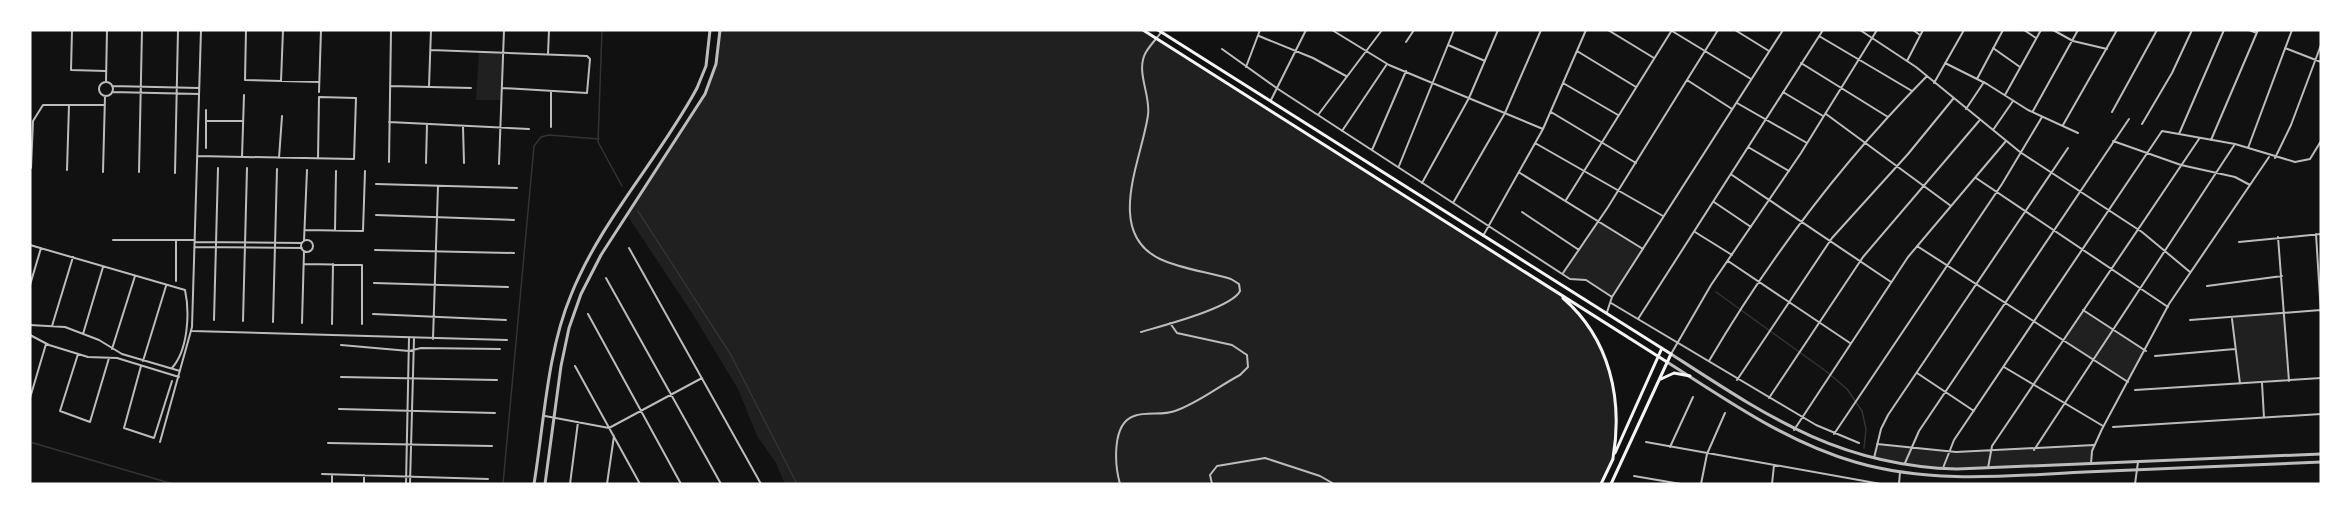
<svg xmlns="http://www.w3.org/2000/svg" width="2351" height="514" font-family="'Fira Sans',sans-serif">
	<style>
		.green { fill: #202020 }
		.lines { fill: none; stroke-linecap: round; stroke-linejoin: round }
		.stream { stroke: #333; stroke-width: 1.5 }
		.minor { stroke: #bcbcbc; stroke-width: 2 }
		.tertiary { stroke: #bcbcbc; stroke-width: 3 }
		.secondary { stroke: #f5f5f5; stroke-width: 3 }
	</style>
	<rect width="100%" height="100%" fill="#111"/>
	<path class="green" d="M720 30H1143L1555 291C1600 330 1632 398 1613 458 1610 467 1605 476 1601 484H785L776 463 757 436 738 389 692 313 627 215 705 94 716 64Z
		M479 52 503 53 502 100H476Z
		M1599 221 1643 249 1612 297 1586 280H1572L1563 273Z
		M2083 310 2146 351 2128 382 2063 340Z
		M2285 312 2289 381 2240 384 2232 317Z
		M1877 444 1956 452 2094 445 2091 464 1957 469 1931 468 1874 458Z"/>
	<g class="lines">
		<path class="stream" d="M602 30 598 142 622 186
			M638 211 731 355 797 484
			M1716 292 1827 372 1847 389 1862 411 1866 429 1864 448
			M30 442 173 484
			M503 484 534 146 541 137 549 135 599 139"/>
		<path class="minor" d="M72 30 71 70 106 71
			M246 30 245 80 319 82
			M1332 30 1389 65 1543 129
			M1608 30 1654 58
			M1735 30 1769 51
			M1860 30 1916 67 2020 152 2142 232 2190 272
			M1913 30 1920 35
			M2024 30 2036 38
			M2053 30 2073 41 2107 49
			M2249 30 2257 33
			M1672 31 1751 79
			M1259 36 1313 58 1346 76
			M1819 36 1912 91
			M1406 42 1414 30
			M1448 45 1485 61
			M1993 48 2020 67
			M2285 48 2321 62
			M1222 49 1278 89 1570 279 1586 280 1612 297
			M431 50 587 56 590 59 587 93 502 88
			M1577 51 1636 87
			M548 54 549 30
			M1907 61 1923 30
			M1801 63 1888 117
			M1945 63 1987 84 2028 110 2078 133
			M1246 67 1260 30
			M1977 79 2003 30
			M1687 80 1732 109
			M281 81 283 30
			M99 89a7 7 0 1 1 14 0a7 7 0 1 1-14 0Z
			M106 82 107 30
			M1563 83 1618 115
			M1934 83 1964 30
			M112 86 199 88
			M390 86 471 88
			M429 86 431 30
			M112 92 199 94
			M319 92 321 30
			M1783 92 1823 116
			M2005 95 2041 30
			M1271 100 1306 30
			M1737 103 1807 143
			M1966 109 1984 82
			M2033 111 2078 30
			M1551 112 1636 163
			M2112 112 2157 30
			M1826 114 1951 206
			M1318 115 1382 30
			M207 121H243
			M389 122 529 129
			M2142 124 2172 73 2192 30
			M2063 125 2117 30
			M463 127 464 163
			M551 127V91
			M1993 130 2013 101
			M1342 131 1387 64
			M2179 134 2224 30
			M2211 140 2258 30
			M2113 141 2181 165 2235 177 2250 185
			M1535 143 1663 216
			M1748 147 1789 171
			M206 148V110
			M2248 148 2292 30
			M1372 150 1406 71
			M197 156 354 159 356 98 319 97 318 159
			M242 157 244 95
			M279 158 282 116
			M2275 158 2291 125 2321 45
			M389 162 391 30
			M426 163 427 124
			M499 164 504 30
			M1399 166 1454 30
			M31 168 33 121 43 105H105
			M67 170 69 105
			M103 172 105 96
			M139 172 142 30
			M175 173 178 30
			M1520 173 1643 249
			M1732 175 1891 282
			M1976 178 2168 307
			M1422 183 1469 98 1498 30
			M376 184 517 188
			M1566 200 1672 30
			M1714 202 1751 227
			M1453 203 1505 113 1541 30
			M1522 212 1579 250
			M376 215 514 220
			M305 230 363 231 365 171
			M335 230 336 171
			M1695 232 1732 255
			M2316 234 2321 314
			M1483 236 1543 129 1586 30
			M2278 237 2289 381
			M113 240H195
			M301 246a6 6 0 1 1 12 0a6 6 0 1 1-12 0Z
			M304 241 307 170
			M195 242 302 243
			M2239 242 2321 234
			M30 245 185 290C190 313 188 350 172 368
			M1917 246 2128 382
			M195 247 302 248
			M629 248 761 484
			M375 250 514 253
			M1728 261 1850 343
			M304 264 362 265V324
			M1563 273 1608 207 1718 30
			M606 278 721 484
			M176 281V240
			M374 283 508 287
			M30 285 41 248
			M2207 286 2282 276
			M1611 303 1816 425 1859 443
			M2083 310 2146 351
			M1607 312 1612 297 1783 30
			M373 314 506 320
			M588 314 681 484
			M1638 319 1823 30
			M2232 319 2240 384
			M214 320 218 168
			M2190 320 2321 310
			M243 321 247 168
			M273 322 277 169
			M302 323 304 251
			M332 324 333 264
			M30 325 65 327 99 340 122 354 180 371
			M52 326 73 257
			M192 331 507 340
			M1141 332C1161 326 1232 308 1240 291L1239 284 1231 279C1208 272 1181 269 1160 259 1104 232 1142 159 1148 115 1151 95 1135 71 1146 52 1151 44 1158 37 1163 30
			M83 334 103 267
			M30 335 49 345 88 357 117 358 179 377
			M433 339 438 186
			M341 345 409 351 421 348 500 349
			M112 349 135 276
			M78 354 60 411 90 422 109 358
			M1671 354 1711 285 1801 153 1877 30
			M2155 356 2235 349
			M143 361 166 286
			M1709 361C1770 257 1842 162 1927 76
			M141 366 124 428 154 438 172 381
			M575 366 640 484
			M2004 367 2103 426
			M1917 373 1974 411
			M341 377 497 380
			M1737 380 1832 238 1908 154 1953 99
			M2262 383 2264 418
			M2135 390 2321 378
			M30 398 46 344
			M1769 398 1863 257 1979 121
			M339 409 495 413
			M545 416 609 428 702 378
			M2113 427 2321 414
			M1794 430 1908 257 2006 141
			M1834 434 2002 184 2042 117
			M160 442 192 327 201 30
			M1646 442 1881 484
			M328 443 492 446
			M1877 444 1956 452 2094 445
			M1670 447 1693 397
			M2034 450 2235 144
			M1874 458 1881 429 1888 415 2068 148
			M1905 463 1919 431 2129 119
			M2091 464 2092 451 2102 429 2169 304 2269 157
			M1943 468 1954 440 2162 131 2235 144 2295 162 2310 159 2321 141
			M1988 468 1992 446 2199 139
			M322 474 488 479
			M364 475V484
			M1634 476 1681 484
			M332 484V475
			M406 484 409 338
			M410 484 414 338
			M570 484 578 422
			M607 484 614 436
			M1120 484C1115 466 1111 424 1134 416 1147 411 1162 416 1175 411 1198 403 1219 386 1240 375L1248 367 1247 355 1232 345 1177 333 1170 323
			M1212 484 1210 475 1217 466 1265 458 1320 476 1334 484
			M1701 484 1707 454 1725 413
			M1772 484 1774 465
			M1899 484 1900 472
			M2135 484 2138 462"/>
		<path class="tertiary" d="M1671 354C1767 416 1839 466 1957 469L2321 454
			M1667 362C1727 400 1786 442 1855 462 1930 484 2008 476 2085 472 2164 469 2242 465 2321 462
			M534 484C544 424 547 352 571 295 601 220 659 159 697 88L706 66 710 30
			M545 484 561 366 569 328 581 294 601 255 705 94 716 64 720 30"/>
		<path class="secondary" d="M1143 30 1667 362
			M1158 30 1671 354 1611 484
			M1563 298C1610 339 1623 399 1613 458
			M1661 379 1674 373 1690 376
			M1615 453 1662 348
			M1601 484 1613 459"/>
	</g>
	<rect width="2351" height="514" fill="none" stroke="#ffffff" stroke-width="63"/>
</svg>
